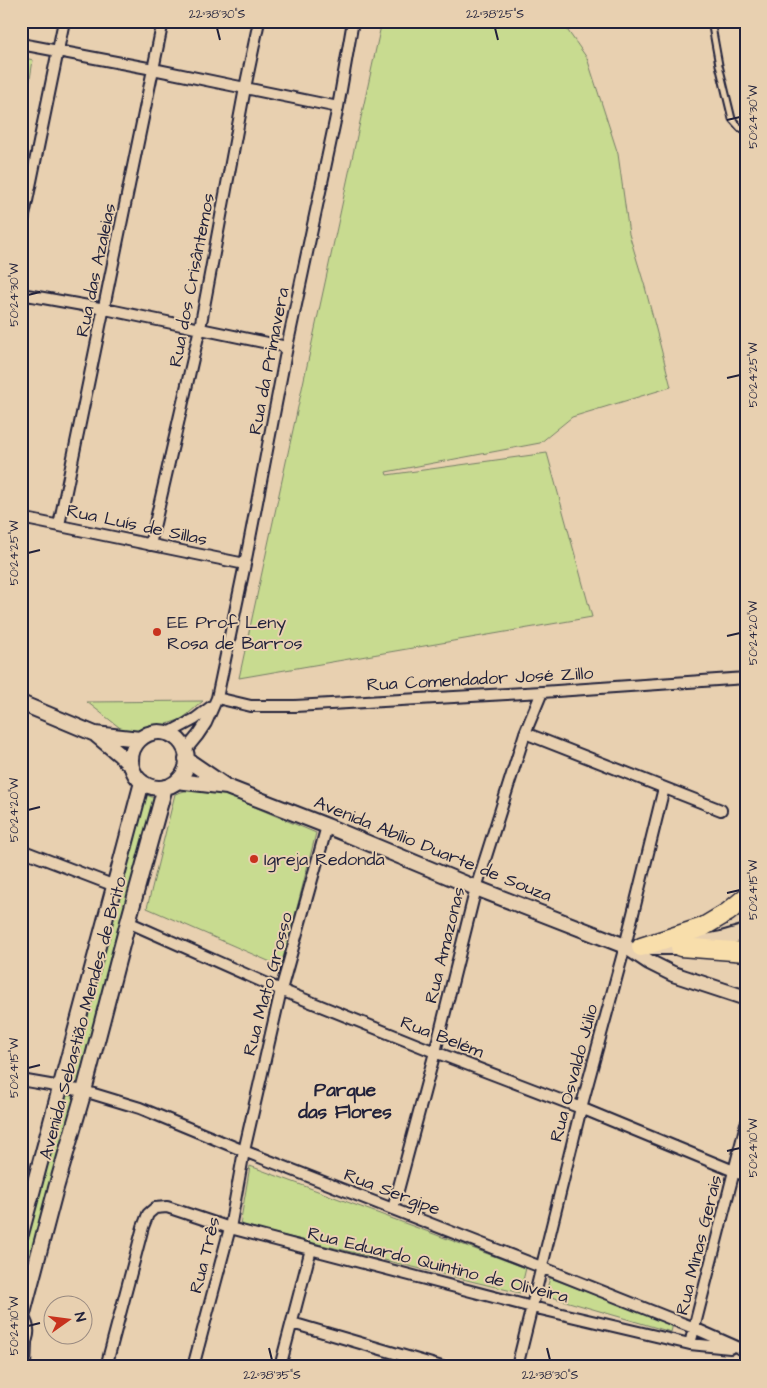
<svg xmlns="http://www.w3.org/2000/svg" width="767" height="1388" font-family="'Architects Daughter',sans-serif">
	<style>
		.green { fill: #c8db90; stroke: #757e66 }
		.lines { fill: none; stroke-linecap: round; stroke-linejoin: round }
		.service-casing { stroke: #22223b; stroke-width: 9 }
		.minor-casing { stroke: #22223b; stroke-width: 14 }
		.secondary-casing { stroke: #22223b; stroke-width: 18 }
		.motorway-casing { stroke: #22223b; stroke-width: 21 }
		.service { stroke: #e8d0b0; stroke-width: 5 }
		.minor { stroke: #e8d0b0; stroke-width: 10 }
		.secondary { stroke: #e8d0b0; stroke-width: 14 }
		.motorway { stroke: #f8deab; stroke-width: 18 }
		.ticks { fill: none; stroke: #22223b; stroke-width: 2 }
		.poi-dot { fill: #c8321e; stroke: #e8d0b0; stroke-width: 2 }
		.labels { text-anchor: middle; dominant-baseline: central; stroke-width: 4; stroke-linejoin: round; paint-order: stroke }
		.street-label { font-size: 18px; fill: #22223b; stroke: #e8d0b0 }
		.poi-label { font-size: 18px; fill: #22223b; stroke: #e8d0b0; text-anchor: start }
		.neighbourhood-label { font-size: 19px; font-weight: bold; fill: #22223b; stroke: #e8d0b0 }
		.neatline { fill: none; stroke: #22223b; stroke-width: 2 }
		.ticks-label { font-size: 12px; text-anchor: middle; fill: #22223b }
	</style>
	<rect width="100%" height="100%" fill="#e8d0b0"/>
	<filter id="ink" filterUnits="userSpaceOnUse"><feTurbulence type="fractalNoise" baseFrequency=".02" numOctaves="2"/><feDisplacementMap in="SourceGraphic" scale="10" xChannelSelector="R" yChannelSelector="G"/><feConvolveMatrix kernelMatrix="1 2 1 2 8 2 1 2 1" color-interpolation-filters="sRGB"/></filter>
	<g filter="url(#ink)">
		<path class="green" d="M382 21H561L587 58 618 154 629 234 645 287 671 387 572 417 540 443 386 472 387 475 547 453 592 617 239 678Z
			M21 57 33 60 21 136Z
			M203 701 182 719 161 726 137 731H124L87 702Z
			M194 788H205L224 794 316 833 282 967 147 908 175 794Z
			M142 791 149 796 157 799 21 1305V1251Z
			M250 1166 526 1268 520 1293 240 1225Z
			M550 1278 673 1324 671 1332 545 1295Z"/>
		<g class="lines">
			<defs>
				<path id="service" d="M711 21 719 65 732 119 740 128 746 130"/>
				<path id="minor" d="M21 44 153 69 245 88 338 107
					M21 230 64 21
					M21 294 105 309 287 347
					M21 518 245 564
					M59 525 163 21
					M150 545 200 328 245 88 259 21
					M217 698 251 706H295L542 692 746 678
					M525 733 721 810
					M167 734 195 719 212 706
					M185 751 198 735 206 723 217 698 245 564 287 347 338 107 353 21
					M21 850 115 886
					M128 922 281 990 435 1052 581 1108 746 1176
					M21 1080 84 1091 140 1108 244 1151 541 1267 694 1328 746 1351
					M393 1209 435 1052 476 888 525 733 542 692
					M292 1323 442 1367
					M690 1344 746 1124
					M106 1367 143 1227 148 1214 155 1208 167 1207 230 1228 532 1307 690 1344 730 1348
					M193 1367 230 1228 244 1151 281 990 327 826
					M280 1367 311 1249
					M517 1367 581 1108 625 946 664 788"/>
				<path id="secondary" d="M21 703 95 734 119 754 132 767
					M131 760a28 28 0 1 1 56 0a28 28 0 1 1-56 0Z
					M95 734 140 739
					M186 759 224 785
					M177 781 227 787 327 826 476 888 625 946 649 962 673 974 746 998
					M651 947H680L722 939 746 932
					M21 1234 142 782
					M21 1317C28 1327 28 1336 21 1346
					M22 1317 56 1188 84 1091 128 922 165 787
					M23 1367 24 1343"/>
				<path id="motorway" d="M641 947 703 927 728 912 746 897
					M680 947 746 952"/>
			</defs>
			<use href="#service" class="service-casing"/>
			<use href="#minor" class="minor-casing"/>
			<use href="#secondary" class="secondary-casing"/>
			<use href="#motorway" class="motorway-casing"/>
			<use href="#service" class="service"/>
			<use href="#minor" class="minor"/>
			<use href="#secondary" class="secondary"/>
			<use href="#motorway" class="motorway"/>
		</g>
	</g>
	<path class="ticks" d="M217 28 220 40M495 28 498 40M727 120 740 117M28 295 40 292M727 378 740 375M28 553 40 550M727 636 740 633M28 810 40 807M727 893 740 890M28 1068 40 1065M727 1151 740 1148M28 1326 40 1323M269 1348 272 1360M547 1348 550 1360"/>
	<g class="poi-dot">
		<circle cx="157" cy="632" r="5"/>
		<circle cx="254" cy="859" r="5"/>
	</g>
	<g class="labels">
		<g class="street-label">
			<text transform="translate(96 270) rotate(-78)">Rua das Azaleias</text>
			<text transform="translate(192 280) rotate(-79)">Rua dos Crisântemos</text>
			<text transform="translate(269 361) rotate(-79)">Rua da Primavera</text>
			<text transform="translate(137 525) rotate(12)">Rua Luís de Sillas</text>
			<text transform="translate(480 679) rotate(-3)">Rua Comendador José Zillo</text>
			<text transform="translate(433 849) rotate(22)">Avenida Abílio Duarte de Souza</text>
			<text transform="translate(445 945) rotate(-76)">Rua Amazonas</text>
			<text transform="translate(268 984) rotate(-75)">Rua Mato Grosso</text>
			<text transform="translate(83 1018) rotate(-75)">Avenida Sebastião Mendes de Brito</text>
			<text transform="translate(442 1037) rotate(21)">Rua Belém</text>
			<text transform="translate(574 1073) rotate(-75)">Rua Osvaldo Júlio</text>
			<text transform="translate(392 1192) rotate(21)">Rua Sergipe</text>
			<text transform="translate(699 1245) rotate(-76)">Rua Minas Gerais</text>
			<text transform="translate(205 1255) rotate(-76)">Rua Três</text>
			<text transform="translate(438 1265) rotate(14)">Rua Eduardo Quintino de Oliveira</text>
		</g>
		<g class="poi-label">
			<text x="167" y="622">EE Prof Leny<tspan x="167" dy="21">Rosa de Barros</tspan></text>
			<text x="264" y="859">Igreja Redonda</text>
		</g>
		<g class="neighbourhood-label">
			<text x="345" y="1090">Parque<tspan x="345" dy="22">das Flores</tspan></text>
		</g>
	</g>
	<rect width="767" height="1388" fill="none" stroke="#e8d0b0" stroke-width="55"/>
	<g transform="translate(68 1320) rotate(76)"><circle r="24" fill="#e8d0b0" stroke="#998a81"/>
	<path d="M0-4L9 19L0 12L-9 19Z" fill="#c8321e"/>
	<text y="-8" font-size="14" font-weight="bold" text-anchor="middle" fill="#22223b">N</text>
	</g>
	<rect x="28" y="28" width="712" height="1332" class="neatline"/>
	<g class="ticks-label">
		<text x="217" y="18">22°38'30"S</text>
		<text x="495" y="18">22°38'25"S</text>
		<text transform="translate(753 117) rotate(-90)" y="4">50°24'30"W</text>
		<text transform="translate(14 295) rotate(-90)" y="4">50°24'30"W</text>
		<text transform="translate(753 375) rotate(-90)" y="4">50°24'25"W</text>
		<text transform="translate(14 553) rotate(-90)" y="4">50°24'25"W</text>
		<text transform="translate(753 633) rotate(-90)" y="4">50°24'20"W</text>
		<text transform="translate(14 810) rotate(-90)" y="4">50°24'20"W</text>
		<text transform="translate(753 890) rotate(-90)" y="4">50°24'15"W</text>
		<text transform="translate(14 1068) rotate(-90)" y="4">50°24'15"W</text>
		<text transform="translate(753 1148) rotate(-90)" y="4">50°24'10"W</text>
		<text transform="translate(14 1326) rotate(-90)" y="4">50°24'10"W</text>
		<text x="272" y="1379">22°38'35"S</text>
		<text x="550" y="1379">22°38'30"S</text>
	</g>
</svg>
